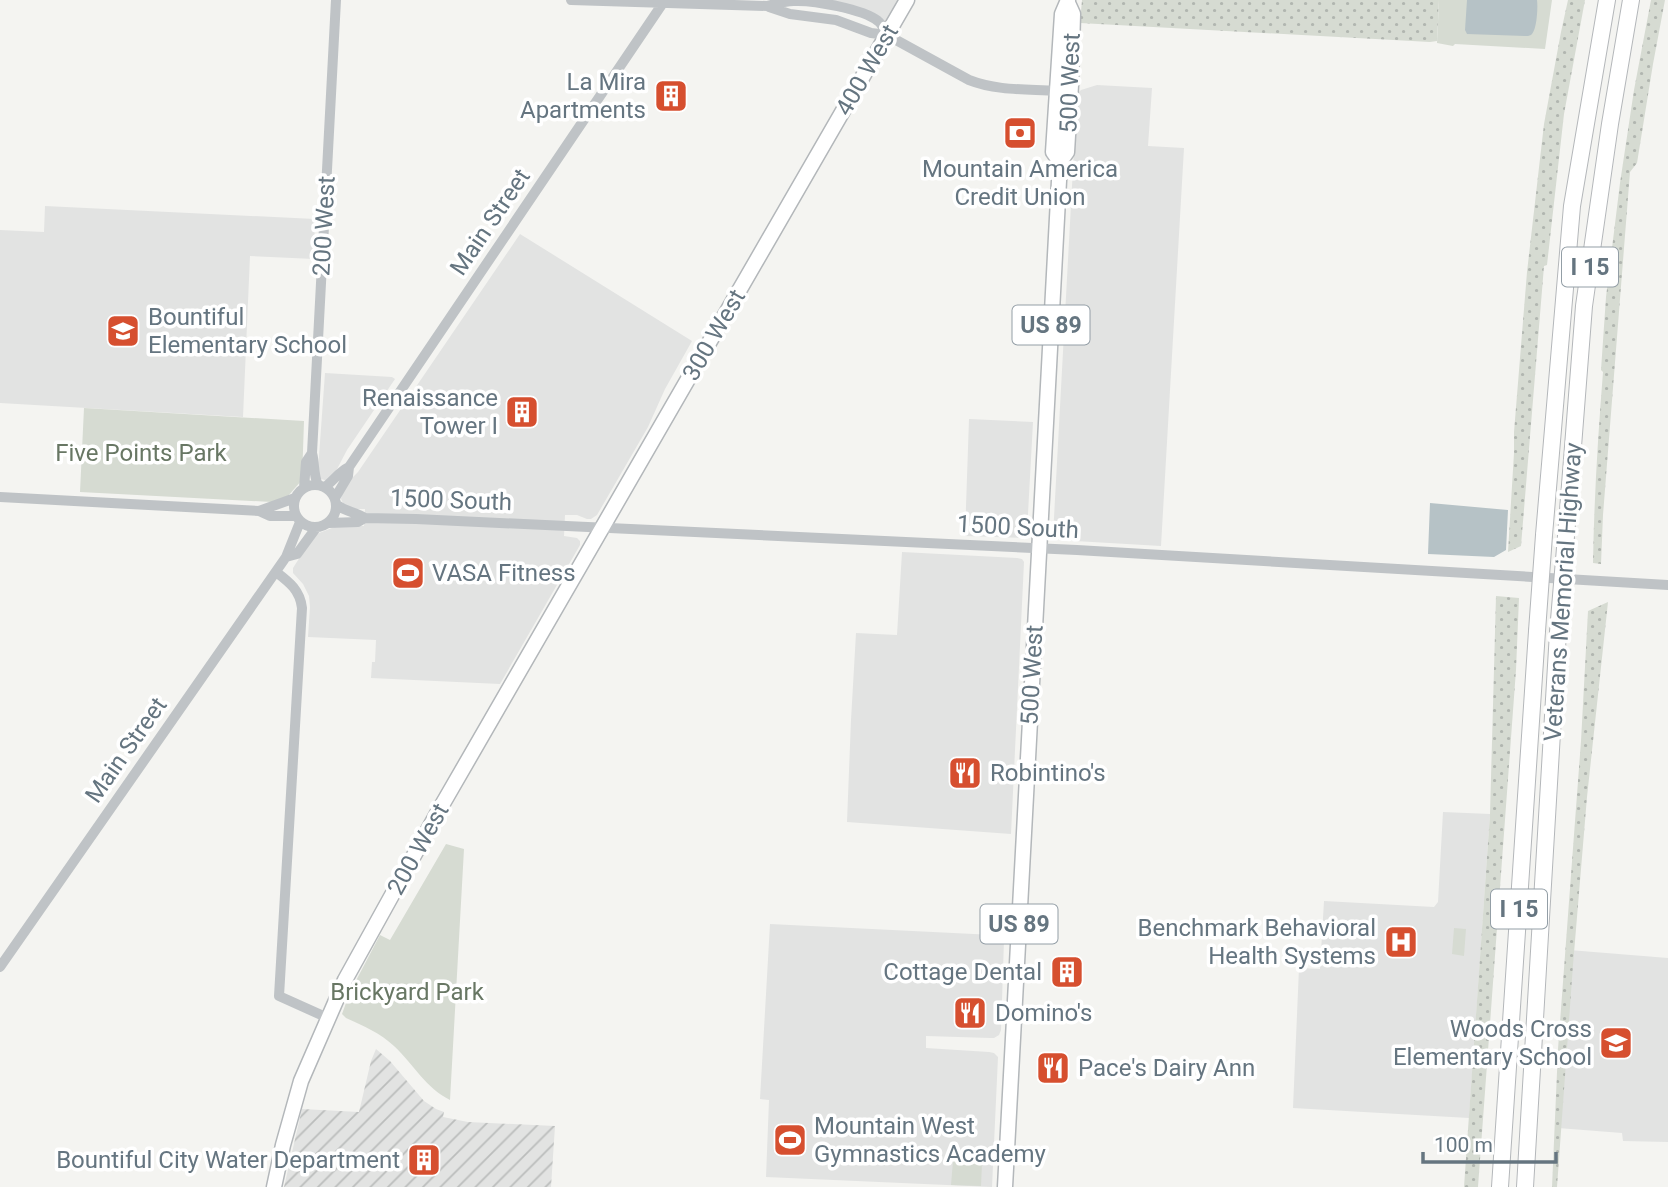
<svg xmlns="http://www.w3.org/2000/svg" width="1668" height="1187" font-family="Roboto,sans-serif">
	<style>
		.built { fill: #e2e3e2 }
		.industrial { fill: url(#industrial-furrows) }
		.grass { fill: url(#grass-dots) }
		.green { fill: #d6dbd2 }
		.water { fill: #b6c2c6 }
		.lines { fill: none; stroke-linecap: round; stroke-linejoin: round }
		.major-casing { stroke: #b3b7ba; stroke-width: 17 }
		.highway-casing { stroke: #b4b7ba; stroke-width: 18 }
		.minor { stroke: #bfc3c6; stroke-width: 10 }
		.major { stroke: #fff; stroke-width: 14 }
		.highway { stroke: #fff; stroke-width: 16 }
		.highway-bridge-casing { stroke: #b4b7ba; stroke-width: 18; stroke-linecap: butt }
		.highway-bridge { stroke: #fff; stroke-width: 16 }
		.labels { text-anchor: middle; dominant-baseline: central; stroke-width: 7; stroke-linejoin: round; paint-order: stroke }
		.shield { fill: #fff; stroke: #939ea6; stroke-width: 2 }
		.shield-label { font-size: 23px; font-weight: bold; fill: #657580 }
		.street-label { font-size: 24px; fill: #657580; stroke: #fff }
		.poi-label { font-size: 24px; fill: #657580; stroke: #fff; text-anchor: end }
		.park-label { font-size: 24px; fill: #687764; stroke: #fff }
	</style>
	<defs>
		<pattern id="industrial-furrows" width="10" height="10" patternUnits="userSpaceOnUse" patternTransform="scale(1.75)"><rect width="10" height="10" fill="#e2e3e2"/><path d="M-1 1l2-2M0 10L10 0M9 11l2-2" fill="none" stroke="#bbbdbc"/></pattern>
		<pattern id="grass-dots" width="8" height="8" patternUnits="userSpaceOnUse" patternTransform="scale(1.75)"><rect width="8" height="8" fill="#d6dbd2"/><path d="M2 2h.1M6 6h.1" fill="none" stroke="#b1b6b0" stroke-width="1.8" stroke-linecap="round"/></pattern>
	</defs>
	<rect width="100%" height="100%" fill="#f4f4f1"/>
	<path class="built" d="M795 0H899L886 23Z
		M1097 85 1152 88 1148 146 1184 148 1161 546 1058 540 1053 536 1077 94 1081 90Z
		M45 206 315 219 314 259 250 256 243 417 0 403V230L44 232Z
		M520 234 692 341 665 389 648 427 597 515 591 519H587L577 515H565L564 536 577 538 580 541V545L500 684 371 678 372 662H375L376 640 308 637 310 607 309 596 303 584 293 573V568L314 535 337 526 347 525 364 526 365 509H353L344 505 341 499 342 493 349 481 358 472Z
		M325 373 392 377 395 379 347 450 336 471 327 481 319 478 318 470Z
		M969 419 1033 422 1027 532 1026 536 1023 538 965 536Z
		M902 552 1017 558 1022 559 1024 562 1011 834 847 822 851 720 856 633 897 635Z
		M1443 812 1490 814 1469 1118 1293 1108 1299 968 1320 969 1324 901 1434 907 1438 902Z
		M770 924 994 935 1004 940 1001 1030 999 1035 994 1038H990L926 1036V1048L989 1052 994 1053 998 1057 992 1187 766 1177 769 1100 760 1099Z
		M1569 950 1668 958V1142L1623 1141 1622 1133 1558 1128Z"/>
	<path class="industrial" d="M376 1049 390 1061 424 1101 436 1109 444 1112 443 1117 468 1122 555 1126 551 1187H284L302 1109 359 1112 371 1061Z"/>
	<path class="grass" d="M1082 0H1439L1437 41 1430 42 1080 23Z
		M1568 0H1585L1564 114 1547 265 1544 266 1521 546 1508 552 1514 453V432L1527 272 1544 124 1561 32Z
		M1651 0H1665L1653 64 1637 163 1630 172 1603 515 1601 564 1593 563C1594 500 1598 435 1603 372L1601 370 1606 297 1620 183 1634 90Z
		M1496 596 1519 598 1516 670 1478 1187H1464L1490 814Z
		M1608 602 1587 797 1573 965 1557 1187H1552L1558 1049 1581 741 1588 611Z"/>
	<path class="green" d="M1439 0H1552L1545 49 1455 44 1453 46 1437 43Z
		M84 408 304 421 302 480 288 496 272 502 80 492Z
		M446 844 464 849 450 1100C426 1088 414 1065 394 1046 380 1033 364 1026 346 1018L342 1014 350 992 380 935 390 940Z
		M1454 928 1466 929 1464 956 1452 954Z
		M953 1161 982 1163 981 1186 951 1185Z"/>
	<path class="water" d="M1467 0H1537C1538 7 1537 31 1531 35 1529 36 1527 36 1525 36L1467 34 1465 30Z
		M1430 503 1508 510 1506 550 1494 557 1428 554Z"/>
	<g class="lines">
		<defs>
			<path id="major" d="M1060 162 1067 152 1071 85 1073 14 1068 3
				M274 1187 283 1145 301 1081 345 980 438 812 907 0
				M1005 1187 1060 162 1053 152 1062 14 1068 0"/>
			<path id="highway" d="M1544 535 1572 206 1607 0
				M1566 536 1584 306 1610 124 1631 0
				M1500 1187 1537 631
				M1525 1187 1558 632"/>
		</defs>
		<use href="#major" class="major-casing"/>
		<use href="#highway" class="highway-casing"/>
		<path class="minor" d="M571 0 767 6C775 4 785 1 794 1 813 0 863 9 878 21 882 24 885 31 887 35
			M769 7 790 14 836 20 871 33 887 35 969 80C997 91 1027 89 1057 91
			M294 506a21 21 0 1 1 42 0a21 21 0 1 1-42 0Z
			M318 485C313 474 315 464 312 453L336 0
			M325 487C334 480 339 472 349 467L665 0
			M304 488 306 462 312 453
			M0 497 259 511 270 516H296
			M335 498 348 476 349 467
			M337 505C346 512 356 512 365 518
			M259 511 295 498
			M329 523 358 522 365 518 416 519 1077 550 1668 585
			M286 557 297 554 316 528
			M276 572C289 582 300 590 302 608L279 996 328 1018
			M0 967 286 557 300 522"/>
		<use href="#major" class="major"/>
		<use href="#highway" class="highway"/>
		<defs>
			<path id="highway-bridge" d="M1537 631 1544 535
				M1558 632 1566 536"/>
		</defs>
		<use href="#highway-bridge" class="highway-bridge-casing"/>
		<use href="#highway-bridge" class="highway-bridge"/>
	</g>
	<defs>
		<symbol id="building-square" viewBox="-11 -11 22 22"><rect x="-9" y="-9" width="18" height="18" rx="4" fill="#d64f2f" stroke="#fff"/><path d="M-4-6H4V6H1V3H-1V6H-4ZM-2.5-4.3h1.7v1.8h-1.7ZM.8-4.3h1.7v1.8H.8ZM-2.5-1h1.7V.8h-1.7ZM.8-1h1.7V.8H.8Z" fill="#fff"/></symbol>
		<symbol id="bank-square" viewBox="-11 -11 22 22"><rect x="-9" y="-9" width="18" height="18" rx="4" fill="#d64f2f" stroke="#fff"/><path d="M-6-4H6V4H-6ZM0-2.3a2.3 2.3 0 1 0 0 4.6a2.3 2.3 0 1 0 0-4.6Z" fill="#fff"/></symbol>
		<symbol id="school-square" viewBox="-11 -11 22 22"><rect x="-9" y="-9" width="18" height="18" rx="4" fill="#d64f2f" stroke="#fff"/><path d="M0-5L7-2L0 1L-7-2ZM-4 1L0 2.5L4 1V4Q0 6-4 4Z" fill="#fff"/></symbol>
		<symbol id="stadium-square" viewBox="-11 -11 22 22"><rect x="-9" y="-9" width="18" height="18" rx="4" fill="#d64f2f" stroke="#fff"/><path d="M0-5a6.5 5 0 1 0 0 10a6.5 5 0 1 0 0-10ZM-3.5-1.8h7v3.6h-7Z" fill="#fff"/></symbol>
		<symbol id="restaurant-square" viewBox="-11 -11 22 22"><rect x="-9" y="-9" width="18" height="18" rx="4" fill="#d64f2f" stroke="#fff"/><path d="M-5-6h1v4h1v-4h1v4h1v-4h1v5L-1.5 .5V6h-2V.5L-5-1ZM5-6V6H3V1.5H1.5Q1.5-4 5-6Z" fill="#fff"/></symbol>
		<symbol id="hospital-square" viewBox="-11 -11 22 22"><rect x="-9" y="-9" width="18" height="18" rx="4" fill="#d64f2f" stroke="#fff"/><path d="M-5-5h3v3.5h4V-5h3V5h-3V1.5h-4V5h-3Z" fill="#fff"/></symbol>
	</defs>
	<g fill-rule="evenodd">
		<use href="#building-square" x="652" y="77" width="38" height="38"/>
		<use href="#bank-square" x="1001" y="114" width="38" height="38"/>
		<use href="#school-square" x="104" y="312" width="38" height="38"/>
		<use href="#building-square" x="503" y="393" width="38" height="38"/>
		<use href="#stadium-square" x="389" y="554" width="38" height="38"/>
		<use href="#restaurant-square" x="946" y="754" width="38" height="38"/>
		<use href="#hospital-square" x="1382" y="923" width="38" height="38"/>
		<use href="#building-square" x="1048" y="953" width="38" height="38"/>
		<use href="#restaurant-square" x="951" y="994" width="38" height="38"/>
		<use href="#school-square" x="1597" y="1024" width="38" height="38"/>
		<use href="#restaurant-square" x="1034" y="1049" width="38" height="38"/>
		<use href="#stadium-square" x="771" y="1121" width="38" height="38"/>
		<use href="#building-square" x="405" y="1141" width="38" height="38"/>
	</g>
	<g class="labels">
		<g class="shield">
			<rect x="1562" y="247.5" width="56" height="39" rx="5"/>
			<rect x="1012.5" y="305.5" width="77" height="39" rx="5"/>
			<rect x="1491" y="889.5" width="56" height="39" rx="5"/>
			<rect x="980.5" y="904.5" width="77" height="39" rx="5"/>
		</g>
		<g class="shield-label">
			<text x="1590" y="267">I 15</text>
			<text x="1051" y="325">US 89</text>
			<text x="1519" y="909">I 15</text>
			<text x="1019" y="924">US 89</text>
		</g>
		<g class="street-label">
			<text transform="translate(867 70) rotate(-60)">400 West</text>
			<text transform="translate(1070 83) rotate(-88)">500 West</text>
			<text transform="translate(490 222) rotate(-56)">Main Street</text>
			<text transform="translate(324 226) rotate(-87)">200 West</text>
			<text transform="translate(714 335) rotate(-60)">300 West</text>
			<text transform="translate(451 500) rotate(2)">1500 South</text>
			<text transform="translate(1018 527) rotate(3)">1500 South</text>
			<text transform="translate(1563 592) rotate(-86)">Veterans Memorial Highway</text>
			<text transform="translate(1032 675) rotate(-87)">500 West</text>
			<text transform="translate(126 750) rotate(-55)">Main Street</text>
			<text transform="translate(418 849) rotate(-61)">200 West</text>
		</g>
		<g class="poi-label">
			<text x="646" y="82">La Mira<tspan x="646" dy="28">Apartments</tspan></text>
			<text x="1020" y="169" text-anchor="middle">Mountain America<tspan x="1020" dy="28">Credit Union</tspan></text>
			<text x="148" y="317" text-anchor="start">Bountiful<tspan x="148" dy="28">Elementary School</tspan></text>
			<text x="498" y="398">Renaissance<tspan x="498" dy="28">Tower I</tspan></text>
			<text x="432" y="573" text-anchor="start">VASA Fitness</text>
			<text x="990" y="773" text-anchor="start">Robintino's</text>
			<text x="1376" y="928">Benchmark Behavioral<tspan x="1376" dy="28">Health Systems</tspan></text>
			<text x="1042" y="972">Cottage Dental</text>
			<text x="995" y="1013" text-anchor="start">Domino's</text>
			<text x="1592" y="1029">Woods Cross<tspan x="1592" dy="28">Elementary School</tspan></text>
			<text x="1078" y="1068" text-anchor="start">Pace's Dairy Ann</text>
			<text x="814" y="1126" text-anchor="start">Mountain West<tspan x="814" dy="28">Gymnastics Academy</tspan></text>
			<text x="400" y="1160">Bountiful City Water Department</text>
		</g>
		<g class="park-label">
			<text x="141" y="453">Five Points Park</text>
			<text x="407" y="992">Brickyard Park</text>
		</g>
	</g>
	<path d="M1423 1152v10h133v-10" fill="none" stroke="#657580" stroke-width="3.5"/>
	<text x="1434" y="1152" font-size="21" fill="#657580" stroke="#ffffff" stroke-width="5" paint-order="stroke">100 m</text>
</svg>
